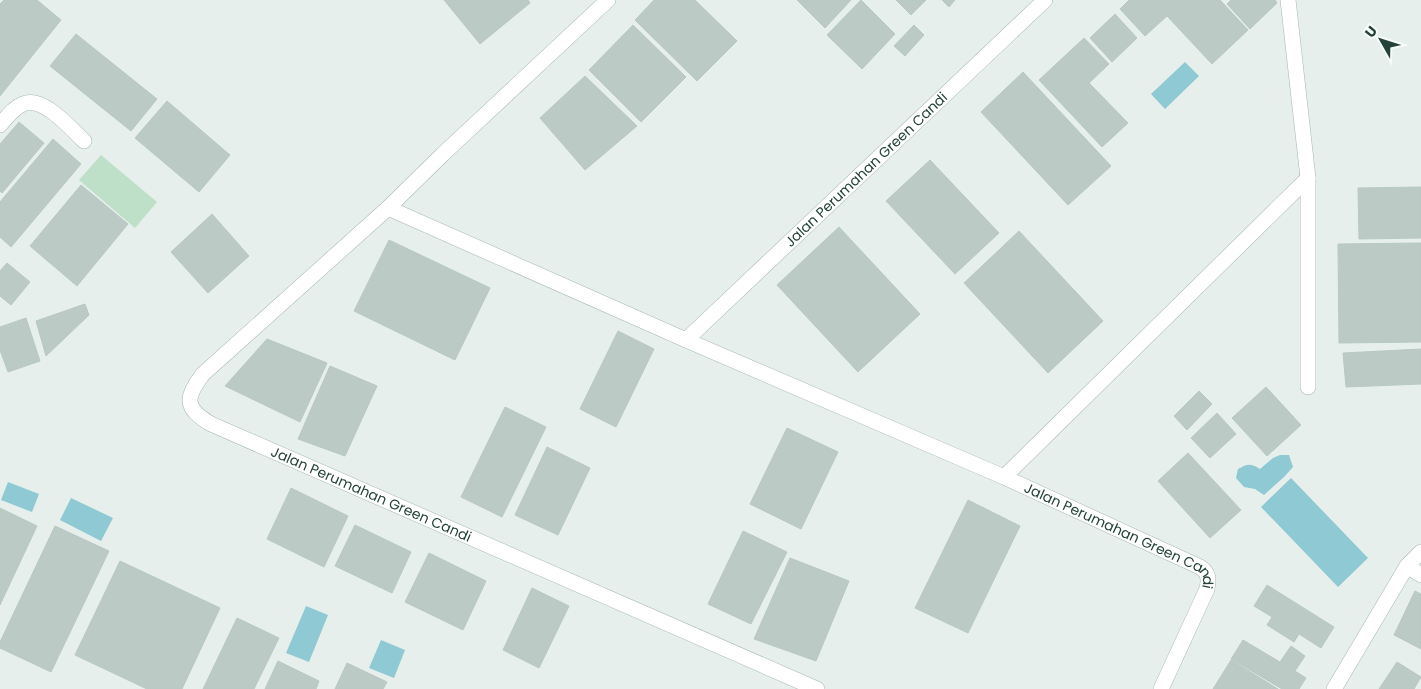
<svg xmlns="http://www.w3.org/2000/svg" width="1421" height="689" font-family="Poppins,sans-serif">
	<style>
		.green { fill: #bfe0c8 }
		.water { fill: #8ec9d4 }
		.building { fill: #bbcac4; stroke: #b8c9c2 }
		.lines { fill: none; stroke-linecap: round; stroke-linejoin: round }
		.minor-casing { stroke: #a8b8b2; stroke-width: 16 }
		.minor { stroke: #fff; stroke-width: 15 }
		.labels { text-anchor: middle; dominant-baseline: central; stroke-width: 5; stroke-linejoin: round; paint-order: stroke }
		.street-label { font-size: 14px; fill: #24423a; stroke: #f7fbf9 }
	</style>
	<rect width="100%" height="100%" fill="#e6efeb"/>
	<path class="green" d="M101 155 157 202 135 228 79 180Z"/>
	<path class="water" d="M1185 62 1199 76 1165 109 1151 94Z
		M1280 455H1289L1293 467 1284 477 1264 495 1255 489 1244 487 1236 478 1238 469C1248 464 1250 463 1260 469L1273 458Z
		M1291 478 1368 558 1338 587 1261 507Z
		M8 482 39 494 32 512 1 500Z
		M71 498 113 518 101 541 60 520Z
		M306 606 328 615 309 662 286 653Z
		M381 640 405 650 394 678 369 668Z"/>
	<path class="building" d="M4 0H37L61 20 0 96V4Z
		M444 0H528L530 3 480 44Z
		M654 0H695L737 41 697 81 635 20Z
		M797 0H851L825 28Z
		M861 0 895 34 862 69 827 35Z
		M896 0H926L911 15Z
		M942 0H955L949 7Z
		M1129 0H1220L1248 30 1212 64 1167 16 1145 36 1120 9Z
		M1231 0H1275L1277 3 1250 29 1227 4Z
		M1115 14 1137 38 1112 62 1090 38Z
		M633 25 686 77 641 122 589 70Z
		M914 25 924 35 905 56 894 46Z
		M76 34 157 99 131 131 50 66Z
		M1084 38 1109 64 1089 83 1128 123 1102 147 1039 80Z
		M1023 72 1111 166 1068 205 981 112Z
		M585 76 637 126 585 170 540 118Z
		M167 101 230 155 199 192 135 138Z
		M19 122 44 143 2 193 0 191V144Z
		M53 139 81 164 11 247 0 237V202Z
		M930 160 999 233 955 274 886 201Z
		M81 185 128 224 77 286 30 246Z
		M1421 187V238L1359 239 1358 188Z
		M212 214 249 256 208 293 171 252Z
		M839 227 920 314 858 372 777 285Z
		M1019 231 1103 321 1048 373 964 283Z
		M389 240 490 288 455 360 354 311Z
		M1421 243V342L1339 343 1338 244Z
		M7 263 30 282 11 305 0 296V271Z
		M85 304 89 315 46 356 36 321Z
		M26 318 40 361 8 372 0 350V327Z
		M618 331 654 349 616 427 580 409Z
		M267 339 327 363 300 422 225 386Z
		M1421 349V384L1346 387 1343 353Z
		M330 366 377 386 345 456 298 439Z
		M1266 387 1301 425 1267 456 1232 418Z
		M1199 391 1212 404 1187 430 1174 416Z
		M505 407 546 427 502 517 461 497Z
		M1217 413 1236 434 1210 458 1191 438Z
		M787 428 838 452 801 529 750 504Z
		M547 447 590 468 558 535 515 515Z
		M1188 453 1241 510 1210 538 1158 481Z
		M291 488 348 516 324 567 267 539Z
		M968 500 1020 526 968 633 915 608Z
		M0 508 37 526 0 605Z
		M355 525 411 552 392 593 335 566Z
		M55 526 109 551 51 672 0 648V642Z
		M743 531 787 552 751 624 708 604Z
		M429 553 486 581 463 630 405 602Z
		M790 558 849 581 816 661 754 639Z
		M120 561 220 608 182 689H147L75 655Z
		M1267 585 1334 627 1321 648 1299 634 1294 642 1267 625 1272 617 1254 606Z
		M532 588 569 606 539 668 503 650Z
		M1415 591 1421 594V649L1394 635Z
		M237 618 279 638 254 689H203Z
		M1243 640 1280 662 1291 646 1305 656 1295 671 1306 678 1299 689H1282L1231 659Z
		M1231 660 1278 689H1213Z
		M278 661 319 681 316 689H265Z
		M1397 662 1421 677 1414 689H1379Z
		M347 663 387 682 383 689H335Z"/>
	<g class="lines">
		<defs>
			<g id="minor">
				<path id="s1" d="M608 0 443 154 388 208 203 374C185 398 184 408 211 424L817 689"/>
				<path d="M1288 0 1308 178V387"/>
				<path d="M0 125C7 117 13 108 23 104 43 95 71 129 84 141"/>
				<path id="s2" d="M388 208 686 340 1004 477 1200 567C1209 573 1209 579 1207 589L1161 689"/>
				<path id="s3" d="M686 340 1045 0"/>
				<path d="M1004 477 1308 178"/>
				<path d="M1407 566 1421 575"/>
				<path d="M1334 689 1407 566 1421 552"/>
			</g>
		</defs>
		<use href="#minor" class="minor-casing"/>
		<use href="#minor" class="minor"/>
	</g>
	<g class="labels">
		<g class="street-label">
			<text stroke="none"><textPath href="#s3" startOffset="248">Jalan Perumahan Green Candi</textPath></text>
			<text stroke="none"><textPath href="#s1" startOffset="789">Jalan Perumahan Green Candi</textPath></text>
			<text stroke="none"><textPath href="#s2" startOffset="804">Jalan Perumahan Green Candi</textPath></text>
		</g>
	</g>
	<g transform="translate(1381 40) rotate(309)" stroke="#f7fbf9" stroke-width="4" paint-order="stroke">
	<path d="M0-4L9 19L0 12L-9 19Z" fill="#24423a"/>
	<text y="-8" font-size="14" font-weight="bold" text-anchor="middle" fill="#24423a">U</text>
	</g>
</svg>
